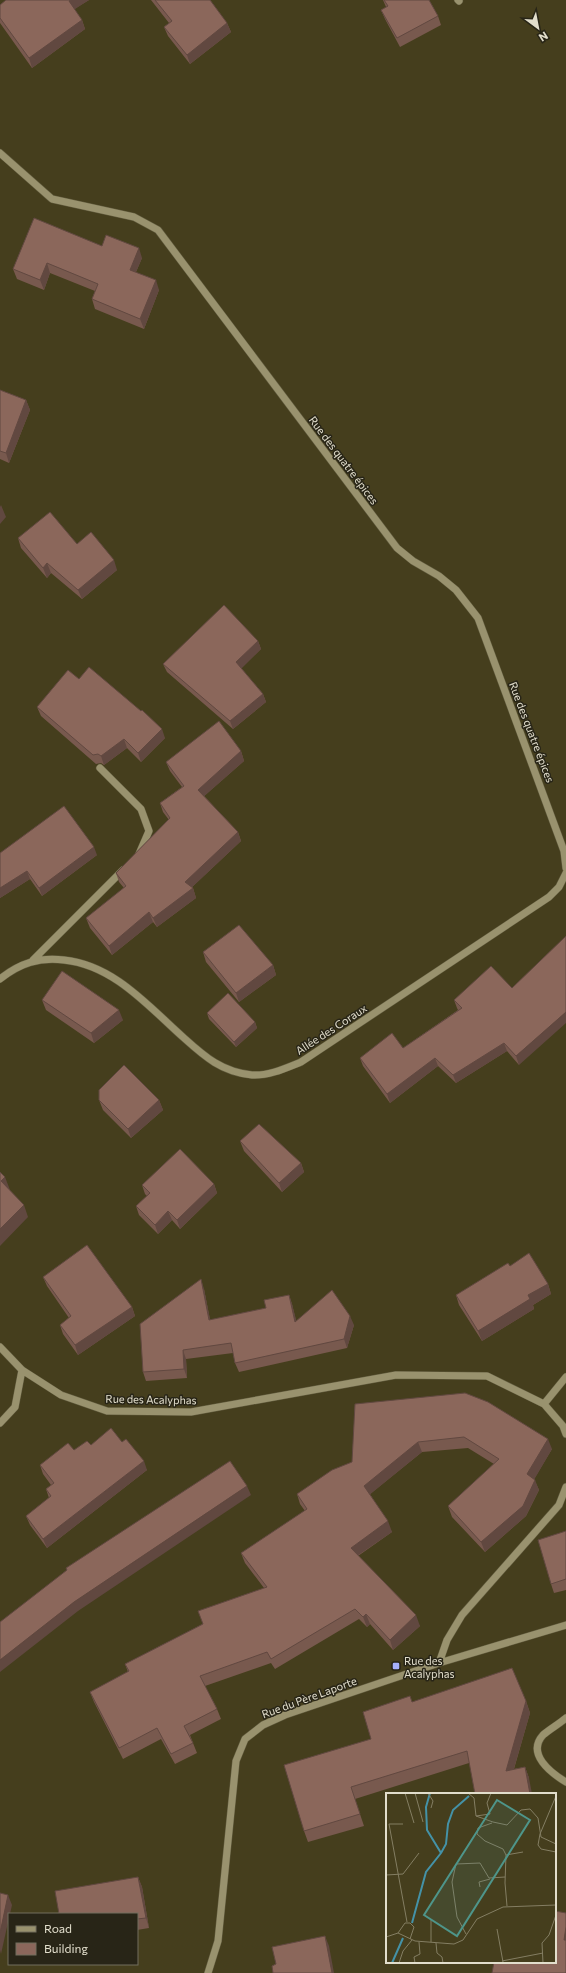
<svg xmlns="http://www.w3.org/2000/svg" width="566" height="1973" font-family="Commissioner,sans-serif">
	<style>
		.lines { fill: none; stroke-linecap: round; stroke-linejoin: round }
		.minor-casing { stroke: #625c3f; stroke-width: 8 }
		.minor { stroke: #99926e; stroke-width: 7 }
		.wall { fill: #78594e }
		.shaded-wall { fill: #614840 }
		.building { fill: #8b675b; stroke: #614840 }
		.poi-dot { fill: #a7b1fc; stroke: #282517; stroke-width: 1.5 }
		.labels { text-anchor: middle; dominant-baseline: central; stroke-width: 3; stroke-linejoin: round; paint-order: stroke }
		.street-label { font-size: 11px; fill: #e2decc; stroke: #282517 }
		.poi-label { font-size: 11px; fill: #e2decc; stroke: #282517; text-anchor: start }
		.inset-river { fill: none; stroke: #4492a7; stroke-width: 2 }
		.inset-road { fill: none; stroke: #847e63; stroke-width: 1 }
		.view { fill: #4e958a; fill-opacity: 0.15; stroke: #4e958a; stroke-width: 2 }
		.inset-edge { fill: none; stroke: #e2decc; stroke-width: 2 }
	</style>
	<rect width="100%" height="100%" fill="#453e1d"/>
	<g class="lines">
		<defs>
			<path id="minor" d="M458 0 459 1
				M0 153 52 199 134 217 158 230 397 548 413 561 439 576 456 590 478 618 564 851 566 868
				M100 768 141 809 149 831 139 854
				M33 960 123 870
				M0 979C20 963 39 957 64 960 114 965 149 1007 184 1038 205 1057 222 1072 252 1075 269 1076 286 1068 301 1062L549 897 559 887 566 873
				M0 1347 22 1370 61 1395 107 1411 191 1412 396 1375 487 1376 544 1404 563 1426 566 1434
				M544 1404 566 1377
				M0 1423 15 1407 22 1370
				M439 1663 447 1640 462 1615 559 1505 566 1487
				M566 1718C559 1724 550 1729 543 1735 526 1754 551 1773 566 1782
				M208 1973 218 1941 236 1761 245 1739 263 1725 285 1715 439 1663 566 1625"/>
		</defs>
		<use href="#minor" class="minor-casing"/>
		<use href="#minor" class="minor"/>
	</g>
	<path class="wall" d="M6 0H89L74 9 82 20 85 29 32 68 0 23V5Z
		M151 0H210L227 23 231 32 190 64 168 36 164 27 169 23Z
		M383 0H429L438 16 441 25 400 47 385 19 381 10 386 7Z
		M102 246 142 258 136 272 159 290 144 329 95 309 92 299 95 291 50 273 44 290 17 279 13 269Z
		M0 390 26 400 30 410 9 463 0 459Z
		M18 538 77 544 117 570 82 599 51 573 47 578 21 548Z
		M258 641 261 649 241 668 263 694 266 702 233 729 167 672 163 664Z
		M79 679 165 738 141 762 127 748 104 765 101 763 96 764 41 716 37 707Z
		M241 751 244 761 204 796 238 832 241 841 192 887 193 888 196 898 157 927 153 922 112 955 90 928 86 918 124 888 119 882 116 873 169 820 163 812 160 803 182 787 170 771 166 762Z
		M0 853 97 855 42 896 30 879 0 898Z
		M203 952 273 965 276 975 239 1002 206 962Z
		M512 988 519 1065 507 1051 456 1083 438 1066 390 1103 363 1066 360 1058 403 1048 458 1010 457 1008 454 1000Z
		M42 1000 123 1020 94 1043 46 1010Z
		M207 1013 255 1022 257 1028 236 1047 209 1019Z
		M99 1100H159L163 1110 131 1138 103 1110Z
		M240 1141 301 1163 304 1172 282 1192 244 1151Z
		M214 1184 217 1193 180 1229 172 1220 158 1234 139 1215 136 1206 147 1196 145 1194 142 1185Z
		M510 1266 548 1284 551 1294 533 1305 534 1309 482 1341 459 1305 456 1295Z
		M43 1277 132 1307 135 1316 78 1355 63 1334 60 1325 69 1318 47 1286Z
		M204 1289 210 1320 266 1308 289 1295 292 1304 296 1321 354 1325 347 1348 239 1372 235 1363 233 1353 186 1359 187 1378 146 1381 143 1372Z
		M355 1404 552 1449 534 1479 539 1490 526 1516 485 1552 452 1517 448 1506 494 1464 468 1448 422 1452 370 1494 392 1532 358 1556 420 1626 393 1650 370 1624 367 1627 359 1619 275 1669 271 1663 205 1686 217 1709 221 1719 190 1735 193 1743 197 1753 175 1764 161 1739 123 1759 94 1702 90 1692 128 1672 125 1664 203 1624 264 1588 245 1563 241 1553 305 1511 300 1504 297 1494 352 1462Z
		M122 1442 147 1470 47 1548 30 1525 26 1516 49 1498 46 1489 51 1485 43 1474 40 1465 74 1450 91 1445Z
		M566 1531V1590L554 1593 551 1584Z
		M526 1701 530 1713 514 1769 525 1767 529 1778 469 1763 355 1799 364 1826 308 1842 304 1831 371 1739 412 1702Z
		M138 1877 142 1887 149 1928 137 1930Z"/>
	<path class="shaded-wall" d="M71 0H89L72 11 69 1Z
		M82 20 85 29 32 68 29 58Z
		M227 23 231 32 190 64 187 55Z
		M139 248 142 258 133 279 130 270Z
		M47 263 50 273 44 290 40 280Z
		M156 280 159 290 144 329 140 319Z
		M26 400 30 410 9 463 6 453Z
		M1 505 6 517 0 524V507Z
		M114 560 117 570 82 599 78 590Z
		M47 563 51 573 47 578 43 568Z
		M258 641 261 649 239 671 236 662Z
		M263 694 266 702 233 729 230 721Z
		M162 729 165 738 141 762 138 753Z
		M124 739 127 748 104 765 101 756Z
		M241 751 244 761 201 799 198 790Z
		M238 832 241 841 188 891 185 882Z
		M94 847 97 855 42 896 39 888Z
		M27 871 30 879 0 898V888Z
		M193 888 196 898 157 927 153 918Z
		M149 912 153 922 112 955 109 946Z
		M273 965 276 975 239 1002 236 993Z
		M119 1010 123 1020 94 1043 91 1033Z
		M566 1012V1023L519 1065 516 1056Z
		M255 1022 257 1028 236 1047 234 1042Z
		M504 1043 507 1051 456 1083 453 1075Z
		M435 1058 438 1066 390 1103 387 1094Z
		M159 1100 163 1110 131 1138 128 1129Z
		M301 1163 304 1172 282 1192 279 1183Z
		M5 1177 10 1190 6 1194 1 1181Z
		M214 1184 217 1193 180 1229 177 1220Z
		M24 1205 28 1217 0 1246V1229Z
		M168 1211 172 1220 158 1234 155 1225Z
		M201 1279 204 1289 212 1329 209 1320Z
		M548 1284 551 1294 533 1305 534 1309 482 1341 478 1331 528 1295Z
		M289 1295 292 1304 299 1331 295 1322Z
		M132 1307 135 1316 78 1355 75 1345Z
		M350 1316 354 1325 347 1348 344 1339Z
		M183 1350 186 1359 187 1378 184 1369Z
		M548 1439 552 1449 531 1485 527 1474Z
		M418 1442 422 1452 368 1496 364 1486Z
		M144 1461 147 1470 47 1548 43 1539Z
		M535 1480 539 1490 526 1516 485 1552 481 1542Z
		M247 1486 251 1495 78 1611 0 1672V1660L74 1602Z
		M388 1521 392 1532 354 1558 351 1548Z
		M366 1614 370 1624 367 1627 363 1617Z
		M416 1615 420 1626 393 1650 390 1640Z
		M526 1701 530 1713 510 1782 506 1771Z
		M525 1767 529 1778 532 1794H530Z
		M138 1877 142 1887 149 1928 146 1918Z
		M8 1895 12 1905 10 1914H9V1918L1 1954 0 1950V1933Z
		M566 1927V1946L564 1940Z
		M325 1936 329 1946 334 1973H332Z"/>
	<path class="building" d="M6 0H71L69 1 82 20 29 58 0 18V5Z
		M155 0H210L227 23 187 55 164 27 172 21Z
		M384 0H429L438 16 397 38 381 10 388 6Z
		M34 218 102 246 106 235 139 248 130 270 156 280 140 319 92 299 98 284 47 263 40 280 13 269Z
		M0 390 26 400 6 453 0 451Z
		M50 512 77 544 91 532 114 560 78 590 47 563 43 568 18 538Z
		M224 605 258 641 236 662 263 694 230 721 163 664Z
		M89 667 141 711 142 710 162 729 138 753 124 739 101 756 98 754 93 755 37 707 68 670 79 679Z
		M219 721 241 751 198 790 238 832 185 882 193 888 153 918 149 912 109 946 86 918 126 886 116 873 170 818 160 803 184 786 166 762Z
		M64 806 94 847 39 888 27 871 0 888V853Z
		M239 925 273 965 236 993 203 952Z
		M566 936V1012L516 1056 504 1043 453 1075 435 1058 387 1094 360 1058 392 1033 403 1048 462 1008 454 1000 491 966 512 988Z
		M62 971 119 1010 91 1033 42 1000Z
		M228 993 255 1022 234 1042 207 1013Z
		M124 1065 159 1100 128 1129 99 1100V1090Z
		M259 1124 301 1163 279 1183 240 1141Z
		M180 1149 214 1184 177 1220 168 1211 155 1225 136 1206 150 1193 142 1185Z
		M0 1172 5 1177 1 1181 24 1205 0 1229Z
		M87 1245 132 1307 75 1345 60 1325 71 1316 43 1277Z
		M529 1253 548 1284 528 1295 530 1299 478 1331 456 1295 508 1263 510 1266Z
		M201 1279 209 1320 266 1308 264 1300 289 1295 295 1322 332 1290 350 1316 344 1339 235 1363 231 1343 183 1350 184 1369 143 1372 140 1324Z
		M465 1393 488 1402 548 1439 527 1474 535 1480 523 1506 481 1542 448 1506 499 1459 464 1437 418 1442 364 1486 388 1521 351 1548 416 1615 390 1640 366 1614 363 1617 355 1609 271 1659 267 1652 200 1676 217 1709 184 1726 193 1743 171 1754 157 1728 119 1748 90 1692 129 1671 125 1664 203 1624 198 1611 267 1587 241 1553 307 1509 297 1494 332 1470 352 1462 355 1404Z
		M111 1428 122 1442 126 1439 144 1461 43 1539 26 1516 51 1496 46 1489 54 1483 40 1465 68 1443 74 1450 87 1441 91 1445Z
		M230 1461 247 1486 74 1602 0 1660V1622L67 1570 66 1568Z
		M566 1531V1579L551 1584 538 1540Z
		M512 1668 526 1701 506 1771 525 1767 530 1794H475L467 1751 351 1787 360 1814 304 1831 284 1765 371 1739 363 1712 410 1696 412 1702Z
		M138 1877 146 1918 137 1919V1914H59L55 1891Z
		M0 1893 8 1895 0 1933Z
		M555 1911 566 1913V1927L564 1940H566V1973H492L494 1962H555Z
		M325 1936 332 1973H273L272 1966 276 1964 272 1947Z"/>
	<rect class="poi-dot" x="392" y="1662" width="8" height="8" rx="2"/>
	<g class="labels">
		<g class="street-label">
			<text transform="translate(344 460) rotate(53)">Rue des quatre épices</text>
			<text transform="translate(532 732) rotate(69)">Rue des quatre épices</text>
			<text transform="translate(331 1029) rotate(-33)">Allée des Coraux</text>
			<text transform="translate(151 1399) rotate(1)">Rue des Acalyphas</text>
			<text transform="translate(309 1697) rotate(-20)">Rue du Père Laporte</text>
		</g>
		<g class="poi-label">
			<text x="404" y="1660">Rue des<tspan x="404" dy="13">Acalyphas</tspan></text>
		</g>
	</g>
	<g transform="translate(386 1793)">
		<rect width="170" height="170" fill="#453e1d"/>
		<path class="inset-river" d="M55 60 60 51 62 31 67 17 83 3M26 130 40 79 55 60 41 37 40 14 44 0M6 170 17 145"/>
		<path class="inset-road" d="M19 0 28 30M29 0 37 29M42 0 47 8 45 15M82 0 88 5 90 23 107 29 121 32 135 17 144 16 152 25 155 44 170 51M170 3 154 41 152 52 155 56 170 59M90 23 104 21 101 10 105 0M106 30 92 35 91 41 99 48 117 56 120 62 119 90 121 113M17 31H3L21 129M120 62 137 59M0 82 17 81 33 60M94 94 93 89 104 86M45 126V149M111 136 117 169M12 140 19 130H24L28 134 24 146M80 141 71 124 66 89 70 71 94 70 103 85 119 84M0 144 12 140 29 148 68 151 77 147 91 126 117 114 170 112M50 150 51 160 56 164 57 170M116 168 157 160M13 170 17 158 26 147M29 170 28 164 34 161 33 149M157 170 156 150 163 142 170 122V84"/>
		<path class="view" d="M111 7 144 27 71 143 38 122Z"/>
		<rect width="170" height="170" class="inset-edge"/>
	</g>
	<rect x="8" y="1913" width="130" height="52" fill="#282517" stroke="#726f5f"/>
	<rect x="16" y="1926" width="20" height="6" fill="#99926e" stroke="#726f5f"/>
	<text x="44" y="1933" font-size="12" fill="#e2decc">Road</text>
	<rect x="16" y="1943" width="20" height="12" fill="#8b675b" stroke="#726f5f"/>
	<text x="44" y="1953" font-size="12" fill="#e2decc">Building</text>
	<g transform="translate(538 28) rotate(148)" stroke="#282517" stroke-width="3" paint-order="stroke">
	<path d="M0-3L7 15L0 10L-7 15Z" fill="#e2decc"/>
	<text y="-6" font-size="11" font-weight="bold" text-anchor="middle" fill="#e2decc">N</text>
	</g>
</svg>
